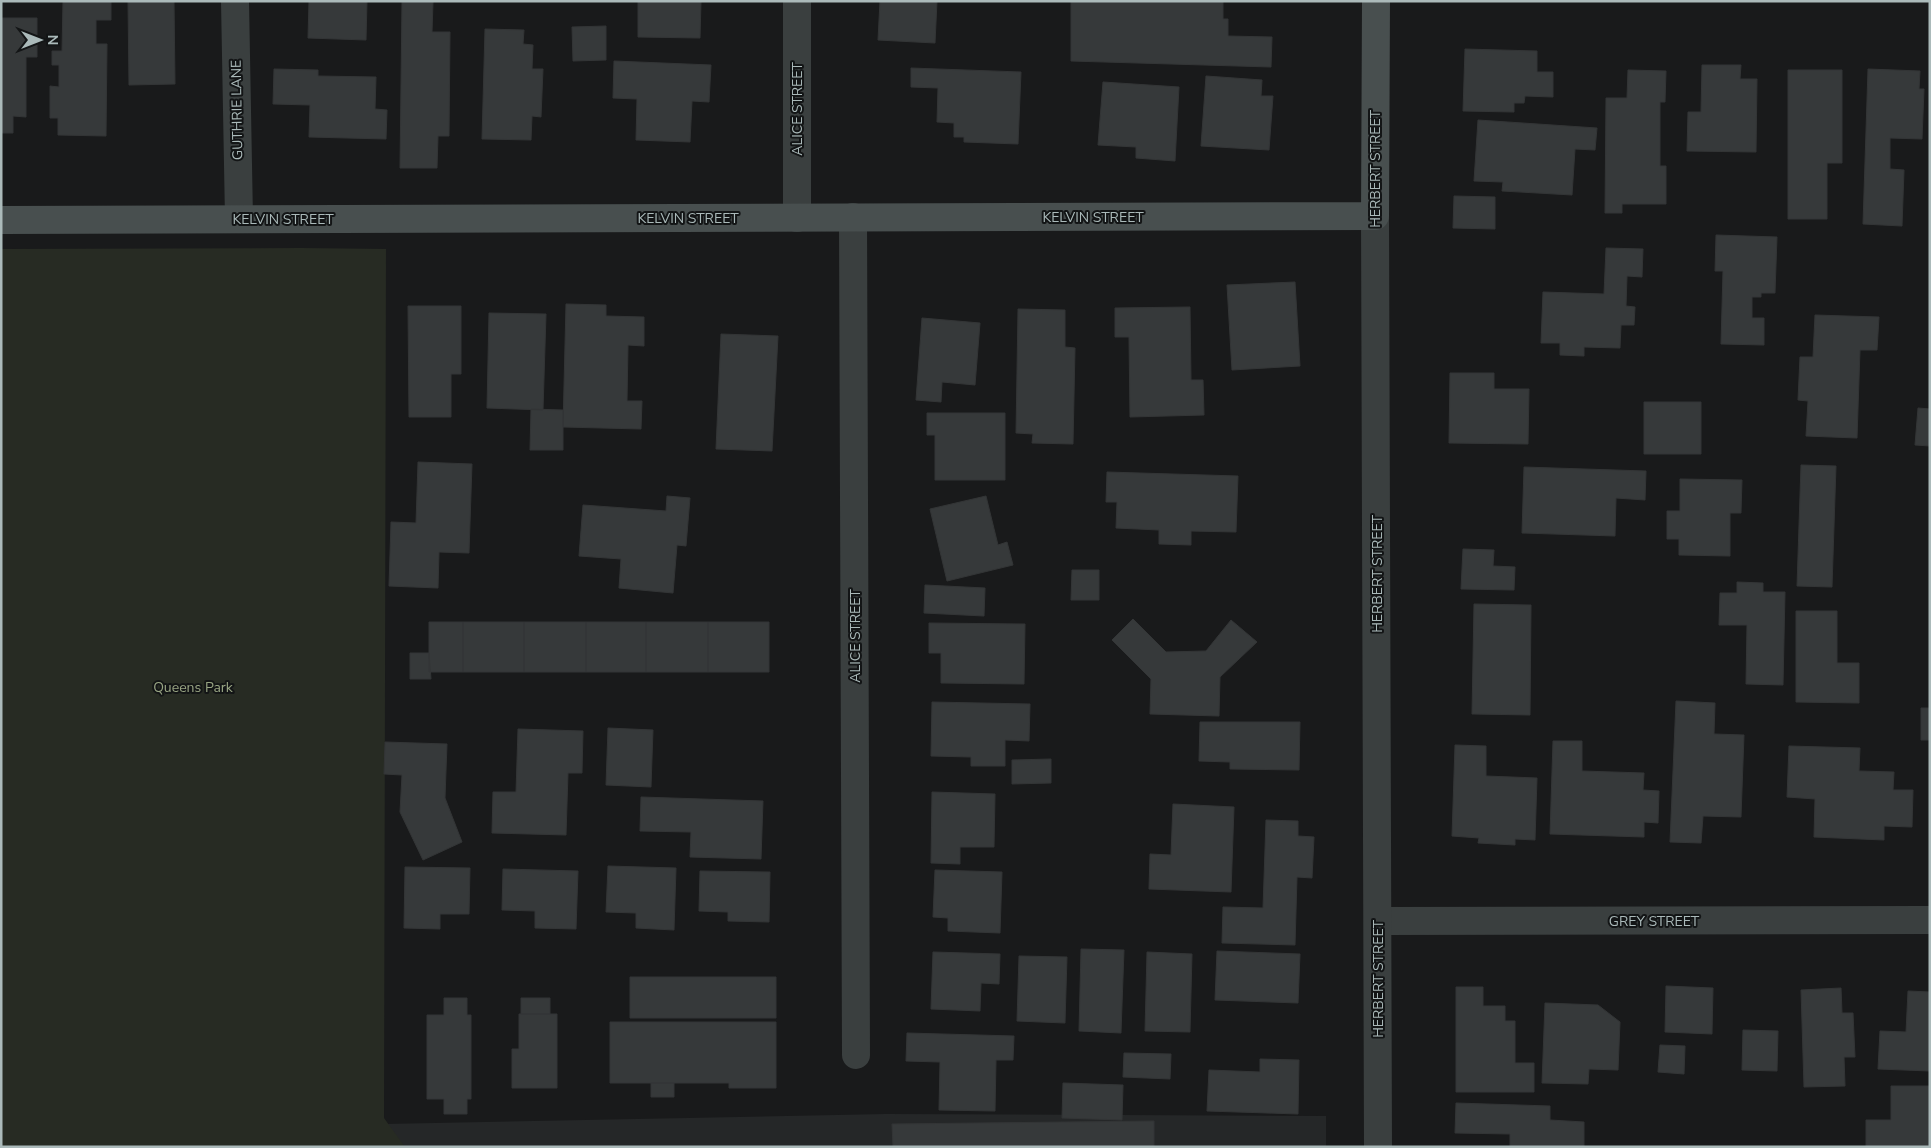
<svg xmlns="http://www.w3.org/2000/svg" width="1931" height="1148" font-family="'Nunito Sans',sans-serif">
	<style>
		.built { fill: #252728 }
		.green { fill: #272b23 }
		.building { fill: #36393a; stroke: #333536 }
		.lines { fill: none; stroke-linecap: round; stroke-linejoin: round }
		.minor { stroke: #3a3f3f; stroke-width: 28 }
		.tertiary { stroke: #3a3f3f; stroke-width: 28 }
		.secondary { stroke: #484f4f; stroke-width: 28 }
		.labels { text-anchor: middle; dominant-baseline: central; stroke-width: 4; stroke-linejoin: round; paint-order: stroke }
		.street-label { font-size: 14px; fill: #abbaba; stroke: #131516 }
		.park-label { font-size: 14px; fill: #98a483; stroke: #131516 }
	</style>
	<rect width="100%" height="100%" fill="#191a1b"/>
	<path class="built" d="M886 1114 1326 1116V1147H384V1124Z"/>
	<path class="green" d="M301 248 386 249 384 1118 405 1147H1V249Z"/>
	<path class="building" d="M63 1H111V20H96V44H107L106 136 58 135V118H50V86L59 87V65H52V51H62Z
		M128 1H174L175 84 129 85Z
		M309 1H367L366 40 308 38Z
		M638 1H701L700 38 638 37Z
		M880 1H937L935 43 878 40Z
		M1071 1H1223V19H1228V36L1272 37 1271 67 1071 61Z
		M402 2H433L432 32H450L449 136H438L437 168H400Z
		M1 18H37V57H26V117L13 116V133H1Z
		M606 26V60L573 61 572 27Z
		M485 29 524 30 523 44 533 45 532 69H543L541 117 532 116 531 140 482 139Z
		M1465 49 1537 51V72H1553V97L1525 96 1524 103H1514V112L1463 111Z
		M614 61 711 65 709 102 692 101 690 142 636 140 637 99 613 98Z
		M1702 65H1741L1740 79H1757L1756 152 1687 151 1688 112H1701Z
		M911 68 1021 72 1018 144 964 142V137H954V123L937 122 938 88 911 87Z
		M274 69 318 70V76L376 77 375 109 387 110 386 139 309 137 310 105 273 104Z
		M1868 69 1920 71 1919 89H1924L1922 139 1890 138V169L1904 170 1902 226 1863 224Z
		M1628 70 1666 71 1665 102H1660V166H1666V204H1622V213H1605L1606 98H1627Z
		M1788 70H1842V163H1827V219H1788Z
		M1206 76 1262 80 1261 96H1273L1269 150 1201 146Z
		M1103 82 1179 87 1175 161 1136 158V147L1098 145Z
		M1478 120 1597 128 1595 150 1575 149 1572 195 1502 191 1503 182 1474 181Z
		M1454 196 1495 197V229L1453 228Z
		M1716 235 1777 237 1775 293H1761V297H1752V318H1764V345L1721 344 1723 271H1715Z
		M1606 248 1643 249 1642 277 1627 276 1626 306 1635 307 1634 325H1621L1620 348 1584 347V356L1560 355V343H1541L1543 292 1604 294Z
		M1295 282 1300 366 1232 370 1227 285Z
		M566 304 606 305V316L644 317V346L628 345 627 401H642L641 429 563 427Z
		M408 306H461V374H451V417H409Z
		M1190 307 1191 380H1203L1204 415 1130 417 1129 337H1115V308Z
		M1018 309 1065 310V347L1075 348 1073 444 1032 443 1033 434 1016 433Z
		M489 313 546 314 543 410 487 408Z
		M1815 315 1879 317 1877 350H1860L1857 438 1806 436 1808 401 1798 400 1800 357H1813Z
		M922 318 980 323 975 385 942 382 941 402 916 400Z
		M721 334 778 336 772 451 716 449Z
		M1450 373H1494V389H1529L1528 444 1449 443Z
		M1644 402H1701V454H1644Z
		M1918 408 1930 409V446L1915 445Z
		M531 409 563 410V450H530Z
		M927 413H1005V480H935V435H927Z
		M418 462 472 464 469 553 439 552 438 588 389 586 391 522 416 523Z
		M1801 465 1836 466 1832 587 1797 586Z
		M1524 467 1646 471 1645 500 1616 498 1615 536 1522 533Z
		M1107 472 1238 476 1236 532 1191 531V545L1159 544V530L1116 528 1117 502H1106Z
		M1680 479 1742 480 1741 513H1730V556L1679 555V539H1667V511H1680Z
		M667 496 690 498 686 546 677 545 673 593 619 588 621 559 579 556 583 505 666 511Z
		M986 496 998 545 1007 542 1013 565 947 581 930 509Z
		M1463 549 1494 550 1493 566 1515 567 1514 590 1461 589Z
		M1072 570H1099V600H1071Z
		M1737 582 1763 583V592H1785L1783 685 1746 684 1747 625H1719L1720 593H1737Z
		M925 585 985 588 984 616 924 613Z
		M1474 604 1531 605 1530 715 1472 714Z
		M1796 611H1837V663H1859V703L1796 702Z
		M1133 619 1166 652 1206 651 1231 620 1257 642 1220 677 1219 716 1150 714 1151 679 1112 640Z
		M429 622H463V672H429Z
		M463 622H524V672H463Z
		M524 622H586V672H524Z
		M586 622H646V672H586Z
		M646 622H708V672H646Z
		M708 622H769V672H708Z
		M929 623 1025 624 1024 684 941 683V653H929Z
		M410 653H429L431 679H410Z
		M1676 701 1715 703 1714 734 1744 735 1741 817 1703 816 1701 843 1670 842Z
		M932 702 1030 704 1029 741 1005 740V766H971V757L931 756Z
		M1921 708H1930V740H1921Z
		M1200 722H1300L1299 770 1230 769V762L1199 761Z
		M608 728 653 730 651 787 606 785Z
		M518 729 583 731 582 773H568L566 835 492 833 493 792H516Z
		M1553 741H1582V771L1644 773 1643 790 1659 791 1658 823 1644 822V837L1550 834Z
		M385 742 447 744 445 798 462 842 423 860 400 812 402 775 384 774Z
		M1455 745 1486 746V776L1537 778 1535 840 1515 839V845L1478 843 1479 838 1452 836Z
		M1789 746 1860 748 1859 771 1894 772 1893 790H1913L1912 827 1884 826V840L1814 837 1815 799 1787 797Z
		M1051 759V783L1012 784V760Z
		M932 792 995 794 994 847H960V864L931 863Z
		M641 797 763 801 761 859 690 857 691 832 640 831Z
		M1173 804 1234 807 1231 892 1149 889 1150 854 1171 855Z
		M1266 820 1298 821V836L1314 837 1312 878 1297 877 1295 945 1222 943 1223 907 1263 908Z
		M608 866 676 868 674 930 636 928V913L606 912Z
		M405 867 470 868 469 914H440V929L404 928Z
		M503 869 578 871 576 929 535 928V911L502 910Z
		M935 870 1002 872 1000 933 948 931V918L933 917Z
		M700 871 770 872 769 922 728 921V912L699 911Z
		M1081 949 1124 950 1121 1033 1079 1031Z
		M1217 951 1300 954 1298 1003 1215 1000Z
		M933 952 1000 954 999 984 981 983 980 1011 931 1009Z
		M1147 952 1192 954 1190 1032 1145 1031Z
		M1019 956 1067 957 1065 1023 1017 1021Z
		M630 977H776V1018H630Z
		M1666 986 1713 988 1712 1034 1665 1032Z
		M1456 987H1483V1006H1505V1021H1515V1063H1534V1092H1456Z
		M1841 988 1842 1013H1853L1855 1057H1844L1845 1086 1804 1087 1801 990Z
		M1908 991 1930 992V1071L1878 1069 1880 1031 1906 1032Z
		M444 998H467V1015H471V1099H467V1114H444V1099H427V1015H444Z
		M521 998H550V1014H521Z
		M1545 1003 1598 1005 1620 1022 1618 1070 1589 1069 1588 1084 1542 1083Z
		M519 1014H557V1088H512V1049H519Z
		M610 1022H776V1088H729V1083H610Z
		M1743 1030 1778 1031 1777 1071 1742 1070Z
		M907 1033 1014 1036 1013 1060H996L995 1111 939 1110 940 1062 906 1061Z
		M1660 1045 1685 1046 1684 1074 1658 1072Z
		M1124 1053 1171 1054 1170 1079 1123 1077Z
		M1260 1059 1299 1060 1298 1114 1207 1111 1209 1070 1260 1072Z
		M651 1083H674V1097H651Z
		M1063 1083 1123 1085 1122 1120 1062 1118Z
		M1891 1086H1930V1147H1866V1120H1891Z
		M1456 1103 1550 1106V1120L1584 1122V1147H1510V1134L1455 1133Z
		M1154 1121V1147H893L892 1124Z"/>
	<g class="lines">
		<path class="minor" d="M235 1 239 219
			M853 217 856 1055
			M797 218V1
			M1378 921 1930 920"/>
		<path class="tertiary" d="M1375 216 1378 1147"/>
		<path class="secondary" d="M1 220 1375 216 1376 1"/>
	</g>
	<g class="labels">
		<g class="street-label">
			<text transform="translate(797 109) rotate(-90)">ALICE STREET</text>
			<text transform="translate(237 110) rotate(-91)">GUTHRIE LANE</text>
			<text transform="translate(1375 169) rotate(-90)">HERBERT STREET</text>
			<text x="1093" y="217">KELVIN STREET</text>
			<text x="688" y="218">KELVIN STREET</text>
			<text x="283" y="219">KELVIN STREET</text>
			<text transform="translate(1377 574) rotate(-90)">HERBERT STREET</text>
			<text transform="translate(855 636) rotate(-90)">ALICE STREET</text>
			<text x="1654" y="921">GREY STREET</text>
			<text transform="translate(1378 979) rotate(-90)">HERBERT STREET</text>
		</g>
		<g class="park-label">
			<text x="193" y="687">Queens Park</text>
		</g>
	</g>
	<rect width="1931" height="1148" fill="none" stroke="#abbaba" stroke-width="5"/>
	<g transform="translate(40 40) rotate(90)" stroke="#131516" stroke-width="4" paint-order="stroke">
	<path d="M0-4L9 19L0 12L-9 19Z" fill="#abbaba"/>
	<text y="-8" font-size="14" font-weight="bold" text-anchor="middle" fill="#abbaba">N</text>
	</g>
</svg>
